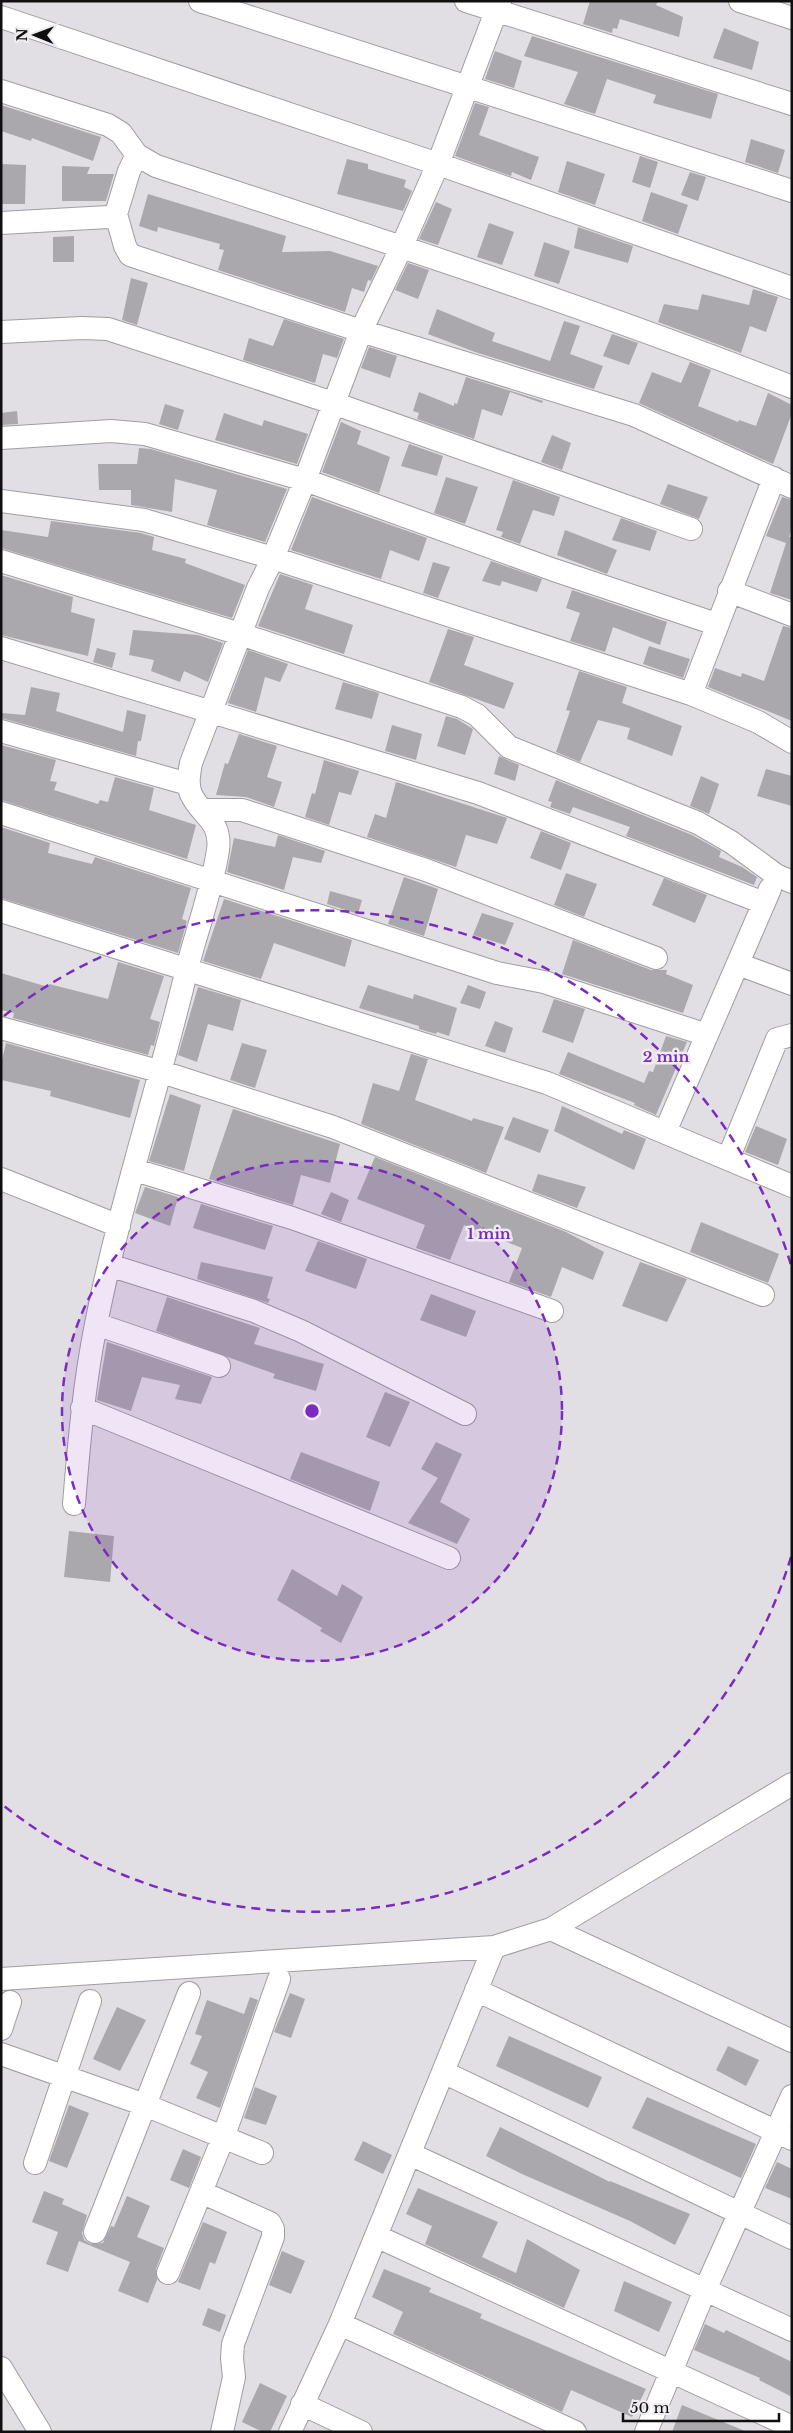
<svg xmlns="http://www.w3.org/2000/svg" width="793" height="2433" font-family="'Libre Baskerville',serif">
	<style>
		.building { fill: #aaa8ac }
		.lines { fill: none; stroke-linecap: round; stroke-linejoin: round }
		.minor-casing { stroke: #a09da1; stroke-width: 24 }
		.minor { stroke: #fff; stroke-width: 22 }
		.ring { fill: none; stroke: #7b2cbf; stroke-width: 2.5; stroke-dasharray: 9 6 }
		.centre { fill: #7b2cbf; stroke: #efecf1; stroke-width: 2.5 }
		.ring-label { font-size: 15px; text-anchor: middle; font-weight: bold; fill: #7b2cbf; stroke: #efecf1; stroke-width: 5; stroke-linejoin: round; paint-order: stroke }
	</style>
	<rect width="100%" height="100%" fill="#e2dfe4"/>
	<path class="building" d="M590 1H658L656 5 683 17 679 37 620 19 617 29 613 28 612 33 583 24Z
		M724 28 759 42 752 70 713 58Z
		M532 36 718 94 711 119 653 103 656 95 607 79 595 114 564 104 578 72 524 56Z
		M495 51 522 61 514 88 485 79Z
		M475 103 489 107 479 135 539 157 531 180 512 172 511 176 455 156Z
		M1 105 101 137 93 161 32 138 31 141 1 131Z
		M751 139 785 150 778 173 745 162Z
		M640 156 658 162 650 188 632 182Z
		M347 159 368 164V169L406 180 404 187 412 191 403 211 337 194Z
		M567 161 605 174 595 205 558 192Z
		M1 164 26 165 25 204H1Z
		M62 166 90 167 87 174H114L106 201H62Z
		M690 172 706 177 698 201 681 195Z
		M651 192 688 205 678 234 642 221Z
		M148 194 286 236 282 252 330 251 378 266 371 281 368 280 364 292 352 288 345 312 218 270 224 250 219 249 220 244 158 227 157 232 139 226Z
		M436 202 452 209 438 245 419 239Z
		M489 223 514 232 502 265 477 257Z
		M578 227 633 246 628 263 574 248Z
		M74 236V262H53V237Z
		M544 242 570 251 559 284 534 276Z
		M408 263 429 270 418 299 395 290Z
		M131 278 148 283 137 325 122 320Z
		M753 289 778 297 766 332 750 326 741 353 658 322 664 304 698 310 702 294 749 305Z
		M437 309 495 333 492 341 550 361 564 321 580 326 570 354 603 366 594 389 475 352 428 334Z
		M284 319 344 339 337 358 323 354 315 383 243 360 249 338 273 346Z
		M612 334 638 343 629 365 603 356Z
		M369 347 397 356 390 378 361 368Z
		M690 362 711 370 698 406 738 422 739 420 756 426 768 393 792 405V413L773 464 639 403 652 372 681 383Z
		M466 377 543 401 542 403 510 392 502 416 482 409 474 439 417 419 419 413 413 411 419 392 454 406V403L457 404Z
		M165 404 184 410 178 430 159 424Z
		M17 411 18 424 1 425V413Z
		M224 413 262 426 264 420 308 434 297 464 215 440Z
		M341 422 361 431 357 444 390 457 379 493 322 472Z
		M552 435 571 443 562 470 541 462Z
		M409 444 443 456 437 476 401 466Z
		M139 448 151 449 287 489 265 542 207 525 217 490 175 479 172 512 131 505V490H99L98 464H137Z
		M446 477 478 487 465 524 434 513Z
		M513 480 560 497 554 516 533 510 520 544 501 537 503 532 496 530Z
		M668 484 708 497 699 519 660 504Z
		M312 497 427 538 419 561 390 550 381 579 291 550Z
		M782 497 792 500V527L789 537H792V600L770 593 786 543 766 536Z
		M621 518 657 531 650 551 612 540Z
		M51 521 141 533 154 537 152 550 186 559 185 563 245 585 232 618 1 548V530L48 537Z
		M565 530 617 550 607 574 557 555Z
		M491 561 542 579 537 592 502 581 500 586 482 581Z
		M433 562 450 567 438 598 423 593Z
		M280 574 313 585 305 609 353 625 344 654 258 626Z
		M1 575 73 597 71 612 95 619 88 656 1 635Z
		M572 590 667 622 660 645 613 627 605 652 570 641 580 613 566 608Z
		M783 626 792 628V721L708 687 715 668 741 677 742 673 764 681Z
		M448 629 474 637 464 665 514 683 504 709 429 682Z
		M133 630 198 635 223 643 208 682 184 671 180 682 151 671 154 660 129 655Z
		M649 646 690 659 683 678 643 664Z
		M97 648 116 653 112 668 93 662Z
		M248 650 288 664 280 682 265 677 256 712 228 703Z
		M579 671 627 687 622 703 682 726 672 756 627 739 630 728 598 720 580 762 556 752 570 711 566 710Z
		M343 682 379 693 372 719 335 709Z
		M31 687 60 693 56 711 123 732 127 710 146 715 141 741H138L136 756 1 718V713L25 715Z
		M446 716 457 719 473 729 465 755 437 746Z
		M392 725 422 734 416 760 385 751Z
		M239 734 277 746 267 777 282 782 274 807 246 797 216 795 225 763 228 764Z
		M1 745 56 760 50 781 57 782 54 790 98 804 100 800 108 802 115 777 154 788 149 810 196 825 187 859 1 800Z
		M499 756 519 765 515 781 494 774Z
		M324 760 359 771 351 795 339 792 329 825 305 817 312 793 315 794Z
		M766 769 792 776V806L757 796Z
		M701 776 719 784 709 814 690 806Z
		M556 780 692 835 721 851 719 857 742 867 757 877 754 885 626 836 630 827 573 807 570 814 550 807 552 802 548 801Z
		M396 782 507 818 497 844 466 835 456 867 367 837 375 814 386 818Z
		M1 827 50 843 48 853 92 864 95 857 191 888 182 919 187 921 178 953 1 898Z
		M541 831 571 843 561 870 530 858Z
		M278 835 325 851 321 863 293 857 284 890 227 872 234 838 275 847Z
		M566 873 597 884 584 917 554 905Z
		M404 877 438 889 424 936 388 924Z
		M664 878 707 895 695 923 652 905Z
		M330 891 362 900 358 914 327 904Z
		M224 899 352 940 345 967 274 943 261 979 203 961Z
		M482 913 514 923 505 945 473 935Z
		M573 940 651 970H667L666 974 693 985 683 1013 562 974Z
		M118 962 164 976 150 1019 160 1022 154 1046 151 1045 148 1055 13 1018 14 1013 1 1010V973L48 987 49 984 108 999Z
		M368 985 413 999 414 994 457 1008 449 1036 437 1032 436 1034 419 1029V1026L359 1008Z
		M468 985 486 992 480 1009 460 1003Z
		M198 987 241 1000 233 1031 208 1024 197 1062 178 1055Z
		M554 999 585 1009 573 1043 542 1032Z
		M495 1021 513 1028 505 1053 485 1046Z
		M666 1036 687 1042 656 1115 634 1105 635 1103 559 1074 568 1052 644 1083 649 1071 653 1072Z
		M6 1043 140 1080 130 1118 50 1096 51 1091 1 1080V1064Z
		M242 1043 267 1050 255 1088 230 1080Z
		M411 1054 428 1059 415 1100 472 1121 473 1118 504 1127 486 1173 361 1124 373 1083 399 1091Z
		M170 1094 201 1105 184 1171 149 1161Z
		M562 1106 622 1134 624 1130 646 1139 634 1170 554 1131Z
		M233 1109 340 1144 330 1183 301 1175 293 1205 209 1179Z
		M513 1117 549 1130 540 1153 504 1139Z
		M756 1126 787 1139 778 1165 745 1152Z
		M375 1157 566 1232 604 1252 593 1280 562 1267 551 1297 509 1282 522 1248 464 1225 450 1260 416 1248 425 1225 357 1199Z
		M538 1174 586 1187 577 1208 532 1191Z
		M145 1187 178 1197 170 1226 135 1213Z
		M331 1192 349 1200 341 1222 321 1214Z
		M201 1204 273 1226 265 1250 193 1228Z
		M701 1222 779 1254 768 1283 690 1252Z
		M318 1241 367 1259 356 1289 305 1271Z
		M201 1262 273 1277 267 1298 270 1299 268 1303 197 1279Z
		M640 1262 687 1279 667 1322 622 1306Z
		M431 1294 476 1311 466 1337 420 1320Z
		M167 1297 260 1328 254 1344 324 1364 316 1391 273 1378 275 1374 156 1331Z
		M107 1342 212 1377 201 1404 175 1399 180 1385 142 1377 131 1411 97 1400Z
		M385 1392 410 1402 390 1447 366 1437Z
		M436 1442 462 1454 440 1502 470 1519 457 1544 408 1523 438 1478 421 1469Z
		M301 1452 380 1482 370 1511 290 1479Z
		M69 1531 114 1536 110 1582 64 1577Z
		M292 1569 337 1596 342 1584 363 1597 341 1643 320 1631 322 1628 277 1600Z
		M290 1993 305 1999 291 2038 274 2032Z
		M250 1997 258 2000 220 2108 196 2098 208 2072 190 2064 202 2036 195 2034 207 2000 244 2014Z
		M117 2007 146 2020 120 2071 93 2059Z
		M509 2036 602 2077 588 2108 496 2066Z
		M728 2046 759 2060 746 2086 716 2070Z
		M255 2087 277 2096 266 2125 244 2118Z
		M647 2097 756 2144 741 2178 632 2128Z
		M69 2105 89 2113 67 2168 49 2161Z
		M500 2127 610 2182V2181L690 2214 675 2245 630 2221 522 2174 486 2156Z
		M363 2141 392 2155 383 2174 354 2160Z
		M183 2149 201 2157 189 2188 170 2180Z
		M777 2162 792 2169V2199L765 2188Z
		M418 2188 498 2222 482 2257 516 2273 527 2239 580 2270 564 2308 425 2244 432 2226 406 2214Z
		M44 2191 64 2199 62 2204 87 2215 82 2233 84 2240 91 2244 103 2243 111 2226 114 2227 127 2196 150 2206 137 2237 164 2248 156 2269 157 2280 148 2303 118 2291 130 2262 79 2241 68 2272 46 2264 58 2232 32 2222Z
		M203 2222 227 2232 215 2264 210 2262 200 2290 178 2282Z
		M282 2251 305 2261 291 2294 269 2285Z
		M384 2269 431 2288 429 2292 482 2314 480 2318 646 2389 632 2417 571 2390 562 2412 393 2334 403 2312 372 2297Z
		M624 2281 672 2302 659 2332 614 2311Z
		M208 2308 226 2315 220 2332 202 2325Z
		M705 2324 724 2333 726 2330 792 2362V2397L759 2380 760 2378 694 2350Z
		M260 2383 287 2396 270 2432H263L242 2422Z
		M682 2405 745 2431V2432H672Z"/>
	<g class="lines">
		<defs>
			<path id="minor" d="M200 1 792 191
				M466 1 792 104
				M740 1 792 18
				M1 17 438 164 792 288
				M1 91 108 125 121 133 137 155 156 166C369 236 583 305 792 387
				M116 214 125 246 130 255 361 331 634 415 792 487
				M1 223 108 217 116 214 129 171 137 155
				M1 332 82 328 108 329 333 403 691 529
				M1 438 111 431 145 434 305 480 554 570 716 624
				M1 501 144 520 273 558 691 694 758 722 792 742
				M1 561 240 634 462 707 477 715 509 747 698 823 731 842 776 875 792 882
				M729 591 792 615
				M1 648 478 793 764 903
				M691 694 774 478
				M1 731 188 784
				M203 810H242L426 870 656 958
				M1 813 497 973 544 982 707 1035
				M1 911 547 1083 792 1186
				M738 964 792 984
				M1 1028 162 1072 333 1127 763 1295
				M665 1132 770 889
				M728 1159 777 1039 792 1035
				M135 1170 292 1218 552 1311
				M1 1179 119 1226
				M109 1265 254 1311 301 1331 465 1414
				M96 1324 219 1366
				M82 1408 449 1558
				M74 1504C79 1443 84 1384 96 1324 119 1208 156 1095 184 981 194 937 211 895 218 850 222 820 201 816 191 794 187 784 189 774 191 763L258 588 273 558 305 480 361 331 402 246 438 164 500 1
				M551 1929 792 2041
				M1 1979 494 1947 551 1929 792 1784
				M476 1990 792 2139
				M1 2029 10 2002
				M1 2054 145 2105 262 2153
				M443 2072 792 2238
				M410 2154 792 2330
				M35 2163 90 2001
				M201 2192 270 2223 273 2229V2237L233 2344 232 2358 234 2377 222 2432
				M95 2232 189 1993
				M376 2236 792 2427
				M168 2273 223 2138 279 1979
				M340 2324 575 2432
				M1 2368 40 2432
				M302 2404 361 2432
				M290 2432 340 2324 494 1947
				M646 2432 705 2290 792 2096"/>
		</defs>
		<use href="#minor" class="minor-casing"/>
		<use href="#minor" class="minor"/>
	</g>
	<circle cx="312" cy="1411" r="250" fill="#7b2cbf" fill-opacity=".12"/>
	<g class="ring">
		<circle cx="312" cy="1411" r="250"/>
		<path d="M791 1557A501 501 0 0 1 4 1806M4 1016A501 501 0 0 1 791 1265"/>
	</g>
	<circle cx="312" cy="1411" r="8" class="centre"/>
	<g class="ring-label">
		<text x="666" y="1062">2 min</text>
		<text x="489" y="1239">1 min</text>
	</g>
	<rect width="793" height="2433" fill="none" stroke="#0f0f10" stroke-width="5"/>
	<g transform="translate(35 35) rotate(271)" stroke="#efecf1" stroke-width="4" paint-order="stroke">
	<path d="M0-4L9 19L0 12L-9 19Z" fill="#0f0f10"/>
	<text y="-8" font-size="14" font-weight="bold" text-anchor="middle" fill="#0f0f10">N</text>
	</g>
	<path d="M623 2413v8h156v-8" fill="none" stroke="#0f0f10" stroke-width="2.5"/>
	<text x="630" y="2413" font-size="15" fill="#0f0f10" stroke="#efecf1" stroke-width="4" paint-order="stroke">50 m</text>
</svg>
